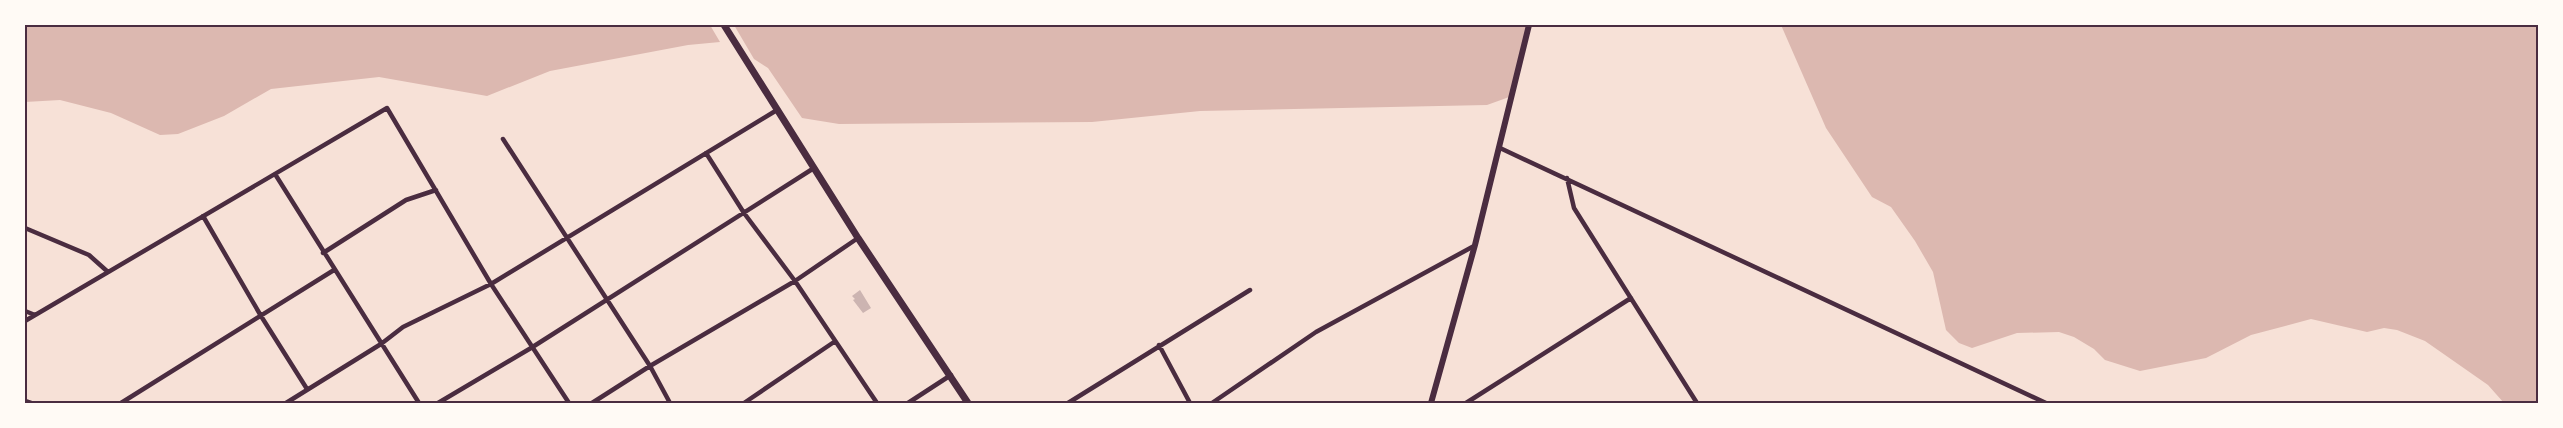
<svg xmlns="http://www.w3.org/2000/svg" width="2563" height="428" font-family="Jost,sans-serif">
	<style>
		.water { fill: #dcb8b0 }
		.building { fill: #ccb4b1 }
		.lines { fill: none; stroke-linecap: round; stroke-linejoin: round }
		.minor { stroke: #4a2c40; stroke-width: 4.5 }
		.primary { stroke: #4a2c40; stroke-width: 6 }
		.trunk { stroke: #4a2c40; stroke-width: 7 }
		.neatline { fill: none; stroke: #4a2c40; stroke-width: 2 }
	</style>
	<rect width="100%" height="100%" fill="#f7e1d7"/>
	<path class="water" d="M25 25H710L720 42 688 45 550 71 487 96 379 77 271 89 224 116 178 134 160 135 111 113 60 100 25 102Z
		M734 25H1529L1512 96 1487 105 1200 111 1092 122 839 124 802 118 768 68 754 59Z
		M1781 25H2538V403H2504L2488 385 2425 341 2397 330 2384 328 2367 332 2311 319 2251 335 2206 358 2140 371 2105 360 2094 349 2074 337 2059 332 2017 333 1972 348 1959 343 1946 330 1933 272 1915 241 1891 207 1872 197 1826 128Z"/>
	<path class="building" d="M860 290 871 308 863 313 853 300 855 299 852 296Z"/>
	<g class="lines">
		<path class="minor" d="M503 139 650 366 670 403
			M1500 148 2046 403
			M706 153 744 213 795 281 877 403
			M275 174 419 403
			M1567 178 1574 208 1697 403
			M203 216 261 316 307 389
			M25 228 89 255 108 272
			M323 253 406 200 436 190
			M25 311 35 315
			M25 321 387 108 491 284 569 403
			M1159 345 1190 403
			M25 401 31 403
			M121 403 334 270
			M286 403 381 344 403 327 491 284 777 110
			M438 403 531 348 814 168
			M592 403 650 366 795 281 858 238
			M744 403 834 342
			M908 403 951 375
			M1068 403 1250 290
			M1212 403 1316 332 1474 246
			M1466 403 1631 298"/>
		<path class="primary" d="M1431 403 1475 245 1529 25"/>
		<path class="trunk" d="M724 25 858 238 968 403"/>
	</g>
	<rect width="2563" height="428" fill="none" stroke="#fffaf5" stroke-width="52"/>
	<rect x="26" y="26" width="2511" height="376" class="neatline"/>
</svg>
